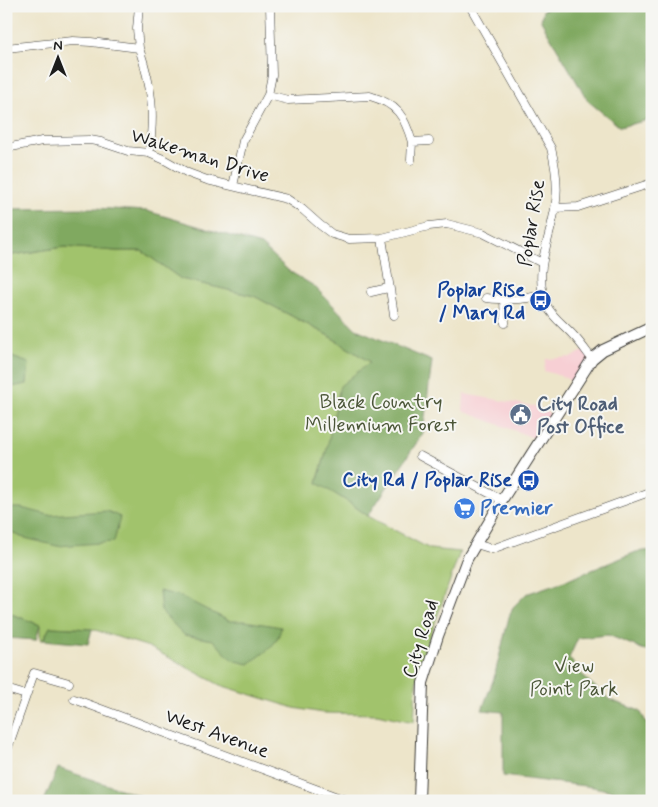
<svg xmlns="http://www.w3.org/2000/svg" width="658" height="807" font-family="Mynerve,sans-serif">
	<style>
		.built { fill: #f7cfd4 }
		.green { fill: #a1c36c; stroke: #5e7044 }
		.forest { fill: #80a960; stroke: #4e623e }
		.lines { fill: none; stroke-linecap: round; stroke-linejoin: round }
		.minor-casing { stroke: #3b3a36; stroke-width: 9 }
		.tertiary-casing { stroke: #3b3a36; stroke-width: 12 }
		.minor { stroke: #fff; stroke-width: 8 }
		.tertiary { stroke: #fff; stroke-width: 10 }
		.labels { text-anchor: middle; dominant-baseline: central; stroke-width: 4; stroke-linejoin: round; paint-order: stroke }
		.street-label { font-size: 20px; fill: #1c1c1c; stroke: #f6f6f2 }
		.transit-label { font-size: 20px; font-weight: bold; fill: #164399; stroke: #f6f6f2; text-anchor: end }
		.park-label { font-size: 20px; fill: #4b5638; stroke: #f6f6f2 }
		.service-label { font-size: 20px; font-weight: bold; fill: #4e5e75; stroke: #f6f6f2; text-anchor: start }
		.shop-label { font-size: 20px; font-weight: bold; fill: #366cbe; stroke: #f6f6f2; text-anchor: start }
	</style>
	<rect width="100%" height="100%" fill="#f6f6f2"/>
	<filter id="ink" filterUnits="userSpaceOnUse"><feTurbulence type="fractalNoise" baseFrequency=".02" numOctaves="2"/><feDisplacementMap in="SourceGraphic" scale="10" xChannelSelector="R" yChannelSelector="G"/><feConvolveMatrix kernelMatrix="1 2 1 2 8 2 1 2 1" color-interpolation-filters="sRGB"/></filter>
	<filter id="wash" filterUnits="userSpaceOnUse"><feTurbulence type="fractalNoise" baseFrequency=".0096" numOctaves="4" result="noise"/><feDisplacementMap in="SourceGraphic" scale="20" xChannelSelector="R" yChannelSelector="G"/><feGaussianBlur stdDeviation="1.12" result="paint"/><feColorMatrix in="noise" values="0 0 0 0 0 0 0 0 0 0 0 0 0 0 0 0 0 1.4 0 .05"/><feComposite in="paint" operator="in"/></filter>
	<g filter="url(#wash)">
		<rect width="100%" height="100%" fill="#ede5ca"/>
		<path class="built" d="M585 350 592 359 575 384 564 377 544 371 546 359 572 357Z
			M464 394 538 407 554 416 539 440 463 411Z"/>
		<path class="green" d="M64 247 116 251H142L181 279 254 296 329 336 370 362 326 453 317 482 350 503 368 516 430 549 460 552 420 665 416 684 414 722 377 714 323 713 294 708 220 685 149 647 92 629 50 627 43 640H40V625L6 612V256Z"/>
		<path class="forest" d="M555 6H652V119L620 127 588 101 541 21 543 10Z
			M94 208 147 211 261 245 289 271 314 286 356 329 432 361 423 433 368 516 350 503 317 483 326 453 340 386 370 362 329 336 254 296 181 279 142 251H116L64 247 6 256V209Z
			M6 355 29 363 27 384 6 388Z
			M6 508H21L49 515 107 511 120 517 114 542 57 546 21 537 6 529Z
			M652 550V653L608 635 578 638 569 658 585 678 610 700 640 711 650 729 652 736V795L638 801H627L623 793 593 787 503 776V712L482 710 494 678 509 617 513 607 526 594 570 579 636 552Z
			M159 591 180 596 229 621H245L281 627C279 645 262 654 249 664L232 660 213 640 184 635 161 611Z
			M6 612 40 625 36 640 6 638Z
			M50 627 92 629 88 644 43 640Z
			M58 768 155 801H103L84 798 78 801H44Z"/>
	</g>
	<g filter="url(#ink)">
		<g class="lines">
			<defs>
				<path id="minor" d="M139 6 137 29 139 48
					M470 6 551 148C556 168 559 187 555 208 550 241 532 273 547 306 553 318 564 325 573 335 580 342 586 351 592 359
					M6 48 73 41 91 42 139 48C152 87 155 112 149 153
					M268 95 288 100 370 96C397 104 404 115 412 142
					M6 148 42 141 90 140 101 142 128 151 149 153 163 159 188 173 207 180 287 199 302 209 320 225 332 234 349 239 382 238 429 226 447 224 483 233 542 263
					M411 160 412 142 429 141
					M233 186 243 141 268 95 272 75 270 6
					M555 208 578 207 652 183
					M382 238 394 315
					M371 292 388 288
					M486 298C506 300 523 301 543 294
					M504 300 505 323
					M420 456 502 500
					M476 544 492 549 652 491
					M6 689 26 695
					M74 699 348 801
					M6 753 34 673 69 683"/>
				<path id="tertiary" d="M419 801 423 683 438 636 467 559 502 500 592 359 603 350 652 327"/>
			</defs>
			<use href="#minor" class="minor-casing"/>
			<use href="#tertiary" class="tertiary-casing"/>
			<use href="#minor" class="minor"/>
			<use href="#tertiary" class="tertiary"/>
		</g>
	</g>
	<defs>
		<symbol id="bus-disc" viewBox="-11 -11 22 22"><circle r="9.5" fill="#1a4fb4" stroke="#f6f6f2"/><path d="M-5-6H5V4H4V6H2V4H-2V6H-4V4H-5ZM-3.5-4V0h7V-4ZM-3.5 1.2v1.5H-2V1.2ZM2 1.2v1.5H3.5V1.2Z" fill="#fff"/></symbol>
		<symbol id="civic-disc" viewBox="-11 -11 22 22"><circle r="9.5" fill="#5c6f8a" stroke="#f6f6f2"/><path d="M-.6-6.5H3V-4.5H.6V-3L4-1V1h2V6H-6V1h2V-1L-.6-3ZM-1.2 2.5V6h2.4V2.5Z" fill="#fff"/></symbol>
		<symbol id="supermarket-disc" viewBox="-11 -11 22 22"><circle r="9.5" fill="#3f7fe0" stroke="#f6f6f2"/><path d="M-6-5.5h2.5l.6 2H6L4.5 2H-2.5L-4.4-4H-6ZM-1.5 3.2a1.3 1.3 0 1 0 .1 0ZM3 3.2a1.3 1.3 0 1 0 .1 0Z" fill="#fff"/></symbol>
	</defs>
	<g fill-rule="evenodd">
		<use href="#bus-disc" x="528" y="288" width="25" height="25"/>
		<use href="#civic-disc" x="508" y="402" width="25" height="25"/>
		<use href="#bus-disc" x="516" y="468" width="25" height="25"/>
		<use href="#supermarket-disc" x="452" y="496" width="25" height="25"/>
	</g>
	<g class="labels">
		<g class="street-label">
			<text transform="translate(200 156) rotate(17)">Wakeman Drive</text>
			<text transform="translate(532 223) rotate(-81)">Poplar Rise</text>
			<text transform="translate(421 639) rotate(-73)">City Road</text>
			<text transform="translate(217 734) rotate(20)">West Avenue</text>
		</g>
		<g class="transit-label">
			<text x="525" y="290">Poplar Rise<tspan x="525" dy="23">/ Mary Rd</tspan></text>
			<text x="512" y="480">City Rd / Poplar Rise</text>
		</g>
		<g class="park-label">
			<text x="381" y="402">Black Country<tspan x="381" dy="23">Millennium Forest</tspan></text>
			<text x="574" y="666">View<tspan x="574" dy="23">Point Park</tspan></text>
		</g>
		<g class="service-label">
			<text x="537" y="404">City Road<tspan x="537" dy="23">Post Office</tspan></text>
		</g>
		<g class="shop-label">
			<text x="480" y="508">Premier</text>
		</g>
	</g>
	<rect width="658" height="807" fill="none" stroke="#f6f6f2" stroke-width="25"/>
	<g transform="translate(58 58)" stroke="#f6f6f2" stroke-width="4" paint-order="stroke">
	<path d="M0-4L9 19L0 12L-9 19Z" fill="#1c1c1c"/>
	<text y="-8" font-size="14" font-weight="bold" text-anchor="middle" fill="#1c1c1c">N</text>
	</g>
</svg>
